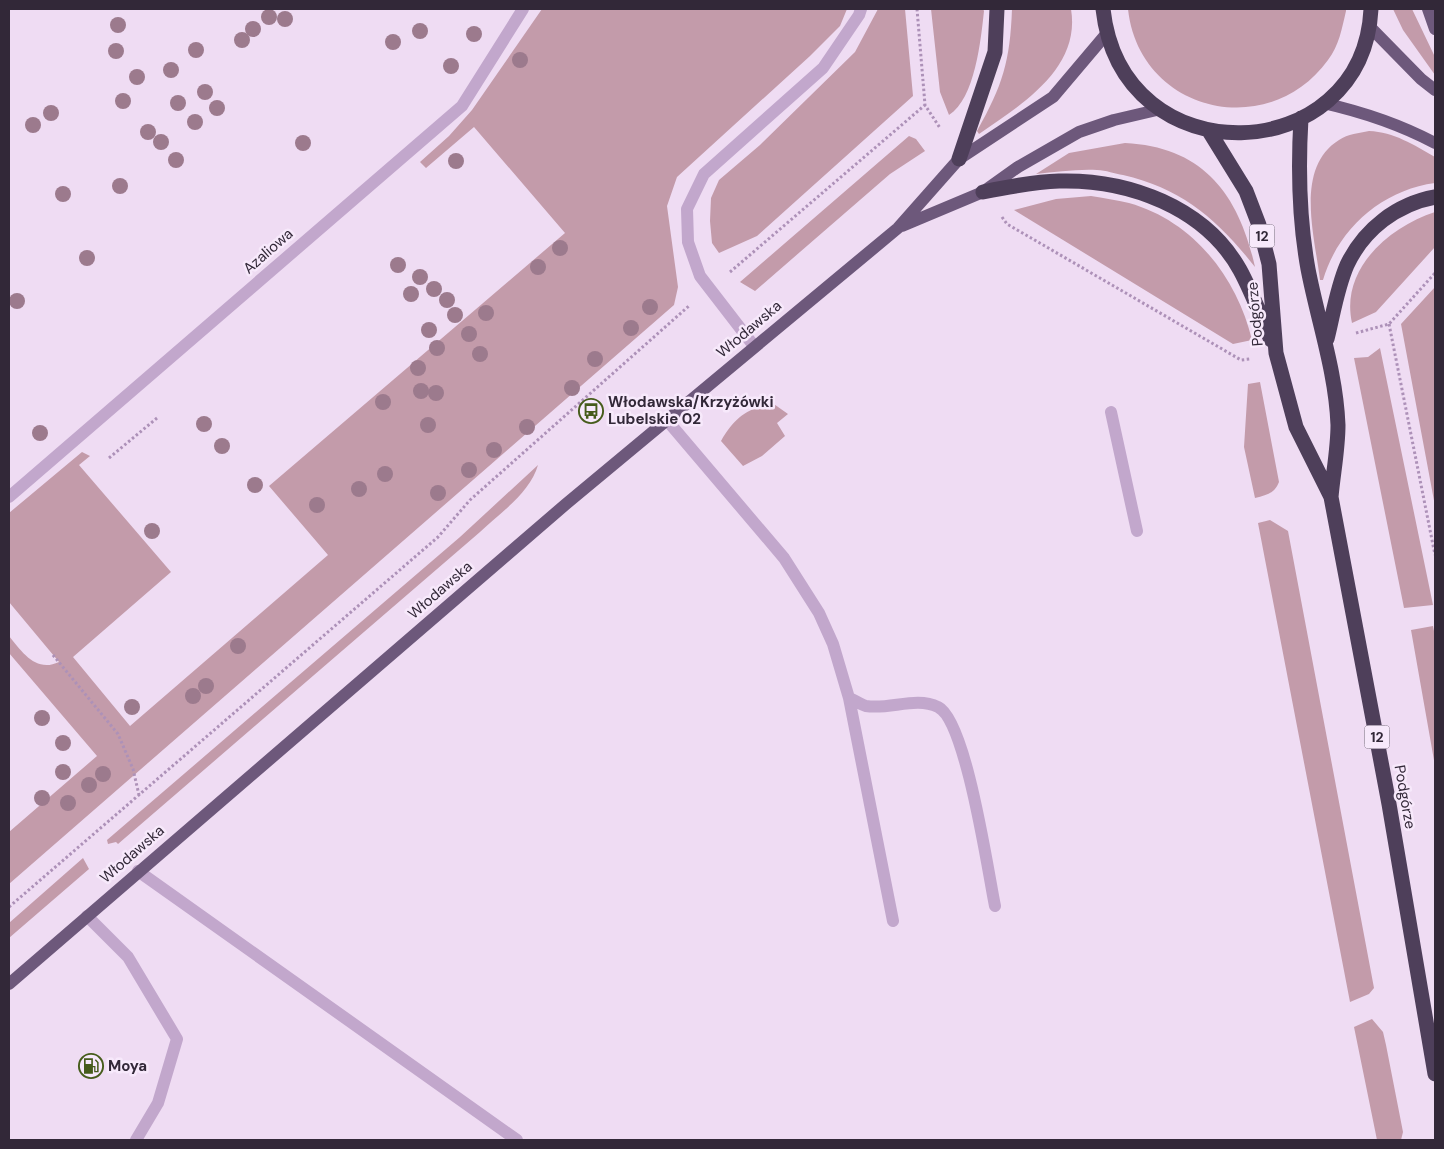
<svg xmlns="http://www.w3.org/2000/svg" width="1444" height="1149" font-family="'DM Sans',sans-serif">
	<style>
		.green { fill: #c39baa }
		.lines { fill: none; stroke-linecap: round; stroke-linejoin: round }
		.path { stroke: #ad91b8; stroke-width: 3; stroke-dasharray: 2.5 2.5; stroke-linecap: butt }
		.minor { stroke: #c2a7cc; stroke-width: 12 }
		.major { stroke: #6d587b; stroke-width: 12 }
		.highway { stroke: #4e3f5a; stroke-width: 15 }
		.tree { fill: #9c7a8d }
		.labels { text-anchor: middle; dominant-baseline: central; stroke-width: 5; stroke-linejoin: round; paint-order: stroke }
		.shield { fill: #f7e9fb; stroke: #6d6272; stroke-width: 1 }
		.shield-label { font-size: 14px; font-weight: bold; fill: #322838 }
		.street-label { font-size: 15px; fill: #322838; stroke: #f7e9fb }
		.poi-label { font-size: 15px; font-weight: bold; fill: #322838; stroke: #f7e9fb; text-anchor: start }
	</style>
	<rect width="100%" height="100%" fill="#efdcf3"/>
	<path class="green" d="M542 9H847L840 26 810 56 677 177 667 206 678 287 674 305 9 884V832L97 756 9 653V636C22 652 36 673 59 662L9 602V513L82 452 90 456 79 465 171 572 73 657 130 726 328 555 269 486 565 233 474 127 426 168 420 162 449 136 472 110Z
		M878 9H905L913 96 757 236 719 253 712 243 710 221 711 198 719 180 760 145 855 52Z
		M931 9H983L984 11C981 39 975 99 949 115L940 92Z
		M1012 9H1071C1081 69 1021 105 979 134L977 131C1003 85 1010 61 1012 9Z
		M1128 9H1346V11C1342 28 1339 46 1328 60 1268 143 1139 112 1128 9Z
		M1393 9H1412L1435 57V75L1403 30Z
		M1369 131C1394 132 1414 145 1435 157V183C1382 190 1338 229 1323 280H1320C1315 237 1294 168 1339 140 1348 134 1359 133 1369 131Z
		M909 136 916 139 925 151 890 174 755 291 740 282Z
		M1125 143C1204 147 1239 195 1255 267 1218 220 1183 189 1123 175 1115 174 1106 170 1097 170 1077 169 1056 172 1036 174L1069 153Z
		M1091 196C1103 198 1117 200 1129 203 1193 221 1237 277 1252 340L1233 344 1014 210 1056 199Z
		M1435 212V247L1376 312 1352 323C1340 269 1389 227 1435 212Z
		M1435 287V506L1401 324Z
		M1380 348 1433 605 1404 608 1354 358 1368 357Z
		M1260 382 1279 482C1274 494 1267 495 1255 498L1244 447 1248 384Z
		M771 402 788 414 777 423 785 436 762 456 743 466 721 441C735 417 745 411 771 402Z
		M538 465C530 493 500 513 480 532L118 844 116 842 108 844 107 840 460 537Z
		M1270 520 1288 531 1374 988 1369 994 1350 1002 1258 523Z
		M1433 626 1435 636V766L1411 630Z
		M83 858 89 869 9 938V923Z
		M1372 1019 1383 1032 1386 1045 1403 1132 1401 1140H1377L1354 1027Z"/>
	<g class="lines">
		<path class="path" d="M917 9 925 105 940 128
			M1002 217 1007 224 1241 360 1250 359
			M730 272 925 105
			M1389 324 1435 555
			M1356 333 1389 324 1435 273
			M109 458 157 418
			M53 655 118 734 133 769 139 795
			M9 907 438 537 470 500 690 305"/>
		<path class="minor" d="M754 346 700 276 688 242 687 209 704 174 823 68 859 15 861 9
			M1111 412 1137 531
			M666 419 784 558 819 613 833 644 849 698 893 921
			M9 497 462 106 523 9
			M849 698C855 700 861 705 866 706 890 710 916 696 938 707 966 720 988 872 995 906
			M138 871 517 1140
			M87 916 128 957 177 1039 158 1103 136 1140"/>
		<path class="major" d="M1428 9 1435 29
			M1369 26 1421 79 1435 90
			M1323 103C1363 112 1399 124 1435 143
			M902 226 983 192 1018 167 1079 132 1114 120 1161 109
			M9 984 566 504 898 228 959 159 1053 97 1108 32"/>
		<path class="highway" d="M1103 9C1122 179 1363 169 1371 9
			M1301 118C1298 168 1299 219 1308 269 1318 321 1336 372 1338 425 1338 449 1333 474 1331 497
			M1209 131 1246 191 1259 225 1269 264 1276 353 1296 427 1331 497 1389 804 1435 1074
			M959 159 995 52 997 9
			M983 192C1008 187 1033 182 1059 181 1128 179 1205 207 1240 270 1252 292 1261 317 1271 340
			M1327 339C1333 315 1337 288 1347 265 1364 229 1397 204 1435 197"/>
	</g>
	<g class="tree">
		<circle cx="269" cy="17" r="8"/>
		<circle cx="285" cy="19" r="8"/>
		<circle cx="118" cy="25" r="8"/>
		<circle cx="253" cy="29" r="8"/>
		<circle cx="420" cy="31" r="8"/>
		<circle cx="474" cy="34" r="8"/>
		<circle cx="242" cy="40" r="8"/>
		<circle cx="393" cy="42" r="8"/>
		<circle cx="196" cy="50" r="8"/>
		<circle cx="116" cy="51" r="8"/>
		<circle cx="520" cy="60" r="8"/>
		<circle cx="451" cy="66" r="8"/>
		<circle cx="171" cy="70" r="8"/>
		<circle cx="137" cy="77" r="8"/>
		<circle cx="205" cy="92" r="8"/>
		<circle cx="123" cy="101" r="8"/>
		<circle cx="178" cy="103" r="8"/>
		<circle cx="217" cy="108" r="8"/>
		<circle cx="51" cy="113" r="8"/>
		<circle cx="195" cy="122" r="8"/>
		<circle cx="33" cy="125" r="8"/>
		<circle cx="148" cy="132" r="8"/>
		<circle cx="161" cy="142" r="8"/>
		<circle cx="303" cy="143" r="8"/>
		<circle cx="176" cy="160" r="8"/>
		<circle cx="456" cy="161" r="8"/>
		<circle cx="120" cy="186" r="8"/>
		<circle cx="63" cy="194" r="8"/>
		<circle cx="560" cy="248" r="8"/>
		<circle cx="87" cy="258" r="8"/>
		<circle cx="398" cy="265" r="8"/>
		<circle cx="538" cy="267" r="8"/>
		<circle cx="420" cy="277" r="8"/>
		<circle cx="434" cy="289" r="8"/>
		<circle cx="411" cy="294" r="8"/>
		<circle cx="447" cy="300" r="8"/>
		<circle cx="17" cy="301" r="8"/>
		<circle cx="650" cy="307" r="8"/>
		<circle cx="486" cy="313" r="8"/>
		<circle cx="455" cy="315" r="8"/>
		<circle cx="631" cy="328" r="8"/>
		<circle cx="429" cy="330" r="8"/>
		<circle cx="469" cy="334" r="8"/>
		<circle cx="437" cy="348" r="8"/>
		<circle cx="480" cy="354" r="8"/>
		<circle cx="595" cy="359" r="8"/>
		<circle cx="418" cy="368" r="8"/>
		<circle cx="572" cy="388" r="8"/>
		<circle cx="421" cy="391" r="8"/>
		<circle cx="436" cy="393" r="8"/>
		<circle cx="383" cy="402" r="8"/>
		<circle cx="204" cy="424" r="8"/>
		<circle cx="428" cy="425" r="8"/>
		<circle cx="527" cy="427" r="8"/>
		<circle cx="40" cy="433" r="8"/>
		<circle cx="222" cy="446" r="8"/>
		<circle cx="494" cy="450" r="8"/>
		<circle cx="469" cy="470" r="8"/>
		<circle cx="385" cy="474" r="8"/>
		<circle cx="255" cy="485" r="8"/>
		<circle cx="359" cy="489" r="8"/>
		<circle cx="438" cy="493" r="8"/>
		<circle cx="317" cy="505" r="8"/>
		<circle cx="152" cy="531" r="8"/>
		<circle cx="238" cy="646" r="8"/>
		<circle cx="206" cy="686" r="8"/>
		<circle cx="193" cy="696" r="8"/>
		<circle cx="132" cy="707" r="8"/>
		<circle cx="42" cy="718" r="8"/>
		<circle cx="63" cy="743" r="8"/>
		<circle cx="63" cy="772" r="8"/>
		<circle cx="103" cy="774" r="8"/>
		<circle cx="89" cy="785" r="8"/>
		<circle cx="42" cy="798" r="8"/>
		<circle cx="68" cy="803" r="8"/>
	</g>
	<defs>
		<symbol id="bus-ring" viewBox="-11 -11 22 22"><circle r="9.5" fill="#f7e9fb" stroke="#465c1b" stroke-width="1.5"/><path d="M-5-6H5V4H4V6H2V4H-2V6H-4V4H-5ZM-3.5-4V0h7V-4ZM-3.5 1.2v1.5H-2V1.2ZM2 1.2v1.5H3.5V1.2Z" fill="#465c1b"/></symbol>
		<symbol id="fuel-ring" viewBox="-11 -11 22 22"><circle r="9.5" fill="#f7e9fb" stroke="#465c1b" stroke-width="1.5"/><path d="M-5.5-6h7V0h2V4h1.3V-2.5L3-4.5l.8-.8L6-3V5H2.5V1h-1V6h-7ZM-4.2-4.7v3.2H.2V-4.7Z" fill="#465c1b"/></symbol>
	</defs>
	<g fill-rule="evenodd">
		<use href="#bus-ring" x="577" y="397" width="28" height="28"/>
		<use href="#fuel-ring" x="77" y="1052" width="28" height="28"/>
	</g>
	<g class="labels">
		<g class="shield">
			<rect x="1249.5" y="224.5" width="25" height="23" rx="4"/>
			<rect x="1364.5" y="725.5" width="25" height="23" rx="4"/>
		</g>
		<g class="shield-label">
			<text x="1262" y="236">12</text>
			<text x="1377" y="737">12</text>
		</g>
		<g class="street-label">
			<text transform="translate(268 251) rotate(-41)">Azaliowa</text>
			<text transform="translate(1255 314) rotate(-95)">Podgórze</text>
			<text transform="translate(749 329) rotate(-40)">Włodawska</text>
			<text transform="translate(440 590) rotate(-41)">Włodawska</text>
			<text transform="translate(1405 797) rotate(80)">Podgórze</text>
			<text transform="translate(132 854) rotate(-41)">Włodawska</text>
		</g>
		<g class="poi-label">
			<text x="608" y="402">Włodawska/Krzyżówki<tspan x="608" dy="17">Lubelskie 02</tspan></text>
			<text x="108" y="1066">Moya</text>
		</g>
	</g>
	<rect width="1444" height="1149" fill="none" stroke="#322838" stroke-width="20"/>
</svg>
